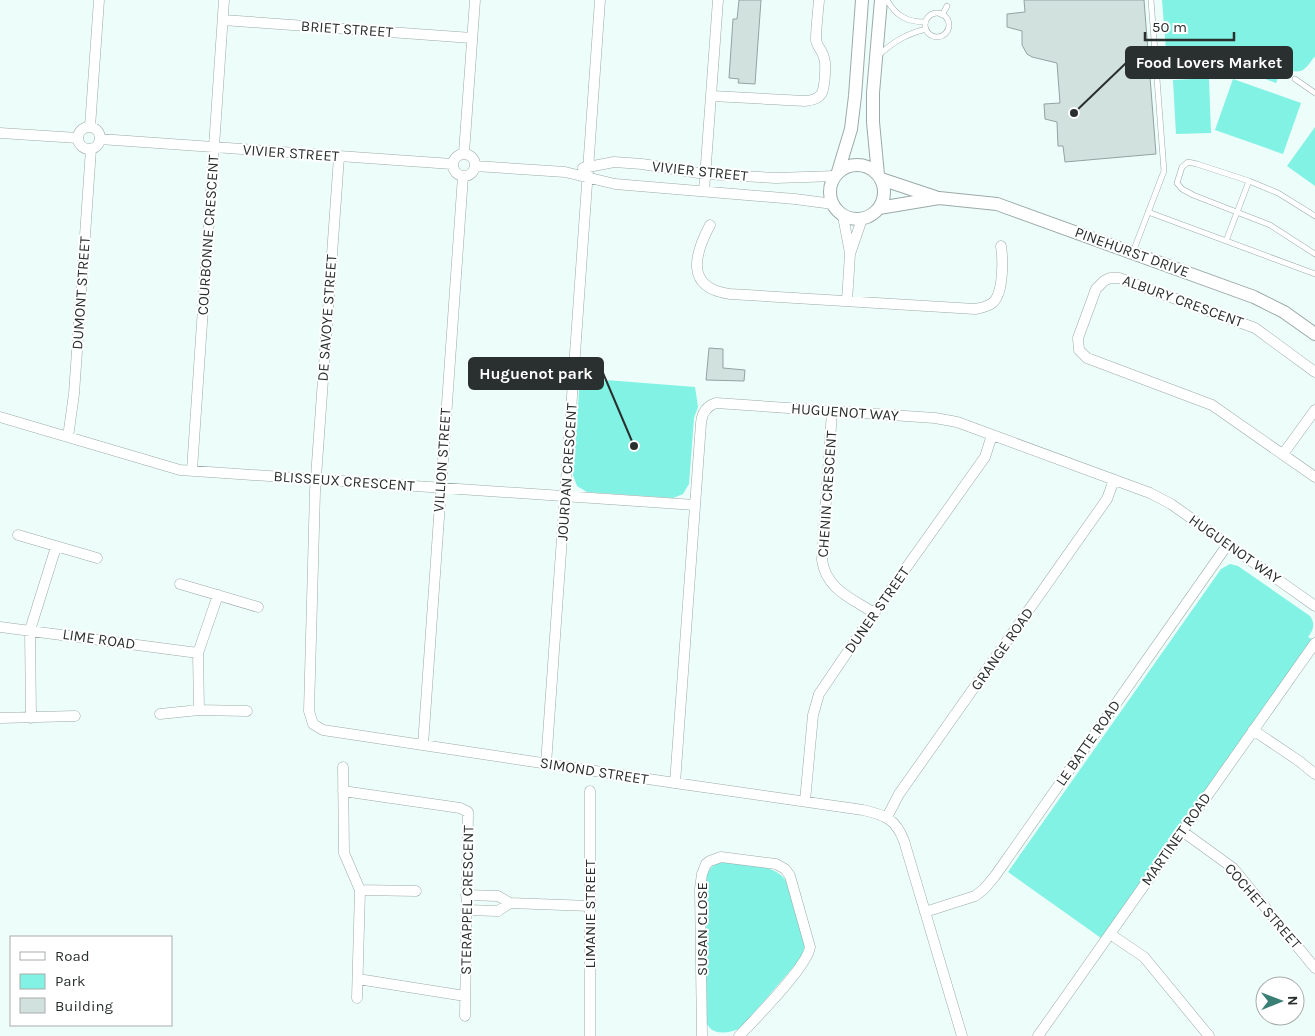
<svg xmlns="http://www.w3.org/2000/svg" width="1315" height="1036" font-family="Karla,sans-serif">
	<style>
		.green { fill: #81f2e4 }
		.building { fill: #d1e1de; stroke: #94a3a1 }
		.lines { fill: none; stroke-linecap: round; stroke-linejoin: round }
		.service-casing { stroke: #9baaa8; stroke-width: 6 }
		.minor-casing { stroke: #9baaa8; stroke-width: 11 }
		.tertiary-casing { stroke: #9baaa8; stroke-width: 14 }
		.service { stroke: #fff; stroke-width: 5 }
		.minor { stroke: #fff; stroke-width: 10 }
		.tertiary { stroke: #fff; stroke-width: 12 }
		.labels { text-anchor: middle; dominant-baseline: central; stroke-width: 4; stroke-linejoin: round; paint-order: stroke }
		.street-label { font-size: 15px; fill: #2a302f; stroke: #fff }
		.leader { fill: none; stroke: #2a302f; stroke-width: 2 }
		.callout-dot { fill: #2a302f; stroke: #fff; stroke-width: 2 }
		.callout { fill: #2a302f; stroke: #2a302f; stroke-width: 2 }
		.callout-label { font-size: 16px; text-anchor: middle; font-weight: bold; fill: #fff }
	</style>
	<rect width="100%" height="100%" fill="#ecfdfa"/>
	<path class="green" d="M1162 0H1315V58L1314 57C1304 72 1300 75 1283 68L1276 83 1218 62 1175 65 1168 75Z
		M1209 78 1211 133 1176 134 1173 80Z
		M1233 79 1301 103 1283 154 1215 130Z
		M1315 127V186L1287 166Z
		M580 378 695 387 698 407 694 418 689 484 683 494 673 498 587 492 577 486 573 475Z
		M1230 564 1238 566 1310 616C1315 623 1314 630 1308 637L1312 639 1101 938 1008 872 1221 569Z
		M722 861C741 864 775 863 786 881L805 946 800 959 741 1028C728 1034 710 1036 706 1021V877C710 868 712 865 722 861Z"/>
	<path class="building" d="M739 0H761L755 84 738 83 739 79 729 78 733 19H737Z
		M1024 0H1144L1156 154 1065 162 1063 146H1058L1057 122 1045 119 1044 104 1060 103 1057 63 1032 57 1027 54 1022 45V31L1007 27V14L1025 12Z
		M709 348 723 349V368L745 370 744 381 706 380Z"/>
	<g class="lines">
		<defs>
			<path id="service" d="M887 0C896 16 907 22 925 22
				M925 25a12 12 0 1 1 24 0a12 12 0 1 1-24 0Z
				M942 15 947 6
				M879 55C893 42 906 34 926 29
				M1295 79 1315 93
				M1249 181 1197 164 1188 162 1182 167 1177 183 1182 189 1193 195 1270 225 1315 254
				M1148 212 1315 274
				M1226 241 1249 181 1278 193 1315 216
				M1133 252 1164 171 1151 0"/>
			<path id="minor" d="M223 20 472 38
				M712 96 805 101C824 100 824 90 825 74 825 69 826 63 824 58 823 51 817 47 816 40 816 27 818 13 819 0
				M90 127 99 0
				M78 138a11 11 0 1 1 22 0a11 11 0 1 1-22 0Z
				M0 133 78 138
				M100 139 452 164
				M464 153 475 0
				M453 165a11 11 0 1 1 22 0a11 11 0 1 1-22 0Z
				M339 157 315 491 309 711 313 724 323 730 675 783 863 810C885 815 896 819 904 841L962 1036
				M475 166 565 172 615 184 795 199 833 204
				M583 168 614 162 642 164 705 174 776 178 835 176
				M704 191 718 0
				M843 216 850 253
				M710 225C694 255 685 288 730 294L975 309C980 308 986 307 991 304 1004 296 1003 260 1001 246
				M847 301 850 254 862 219
				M1315 372 1255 328 1119 278H1110L1104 281 1096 289 1078 338 1079 350 1087 358 1212 405 1315 477
				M832 411 822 560C826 589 851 598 874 613
				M0 417 180 470 695 505
				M68 437 74 394 91 149
				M1283 454 1315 410
				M192 470 224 0
				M18 535 97 558
				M180 584 258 607
				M0 627 198 653
				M199 710 198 653 218 595
				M160 714 199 710 247 711
				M0 718 75 716
				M31 718 30 630 56 547
				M1253 730 1299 761 1315 774
				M423 745 463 176
				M546 764 600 0
				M343 767 344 853 360 890 357 998
				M675 783 701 423C702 413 706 406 716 403L935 418 957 422 1150 493 1171 504 1315 606
				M343 791 460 808 468 812 465 1016
				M805 801 813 715 819 694 874 613 985 457 992 435
				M887 817 899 794 1107 499 1114 480
				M1182 831 1233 868 1315 968
				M360 890 416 891
				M466 895 498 896 510 903 590 906
				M466 910 498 911 510 903
				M925 912 975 896 984 889 995 876 1228 544
				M1110 934 1144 957 1209 1036
				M358 979 465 996
				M590 1036V791
				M702 1036 700 889 702 874 706 864 710 861 721 857 776 864 785 869 790 876 810 947C808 966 754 1020 739 1036
				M1038 1036 1315 643"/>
			<path id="tertiary" d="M830 192a27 27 0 1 1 54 0a27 27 0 1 1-54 0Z
				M838 172 851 129 855 96 862 0
				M878 175 873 122V93L881 0
				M881 179 935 197
				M879 208 939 198 997 204 1254 297 1284 312 1315 334"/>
		</defs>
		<use href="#service" class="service-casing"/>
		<use href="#minor" class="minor-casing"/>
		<use href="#tertiary" class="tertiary-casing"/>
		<use href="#service" class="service"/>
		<use href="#minor" class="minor"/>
		<use href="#tertiary" class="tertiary"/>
	</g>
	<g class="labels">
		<g class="street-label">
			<text transform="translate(347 29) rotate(4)">BRIET STREET</text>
			<text transform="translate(291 153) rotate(4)">VIVIER STREET</text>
			<text transform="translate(700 171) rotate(6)">VIVIER STREET</text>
			<text transform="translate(208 235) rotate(-86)">COURBONNE CRESCENT</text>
			<text transform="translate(1132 252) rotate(20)">PINEHURST DRIVE</text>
			<text transform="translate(81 293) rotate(-86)">DUMONT STREET</text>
			<text transform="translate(1183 301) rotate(20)">ALBURY CRESCENT</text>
			<text transform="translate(327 318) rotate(-86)">DE SAVOYE STREET</text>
			<text transform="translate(845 412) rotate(4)">HUGUENOT WAY</text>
			<text transform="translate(442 460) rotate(-86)">VILLION STREET</text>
			<text transform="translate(567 472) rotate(-86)">JOURDAN CRESCENT</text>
			<text transform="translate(344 481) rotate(4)">BLISSEUX CRESCENT</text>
			<text transform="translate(827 494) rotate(-86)">CHENIN CRESCENT</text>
			<text transform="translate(1235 549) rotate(35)">HUGUENOT WAY</text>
			<text transform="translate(877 610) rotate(-55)">DUNER STREET</text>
			<text transform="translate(99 639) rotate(8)">LIME ROAD</text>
			<text transform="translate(1002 649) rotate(-55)">GRANGE ROAD</text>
			<text transform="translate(1088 743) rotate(-55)">LE BATTE ROAD</text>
			<text transform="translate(594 771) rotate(9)">SIMOND STREET</text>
			<text transform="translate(1176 839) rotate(-55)">MARTINET ROAD</text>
			<text transform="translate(467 900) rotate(-89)">STERAPPEL CRESCENT</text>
			<text transform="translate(1263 906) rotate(49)">COCHET STREET</text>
			<text transform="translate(590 914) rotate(-90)">LIMANIE STREET</text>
			<text transform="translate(702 929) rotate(-90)">SUSAN CLOSE</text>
		</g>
	</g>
	<path class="leader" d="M1074 113L1126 63M634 446L603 373"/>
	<g class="callout-dot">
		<circle cx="1074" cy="113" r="5"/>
		<circle cx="634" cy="446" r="5"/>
	</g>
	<g class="callout">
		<rect x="1126" y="47" width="166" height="31" rx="5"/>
		<rect x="469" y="358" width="134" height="31" rx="5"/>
	</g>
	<g class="callout-label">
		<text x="1209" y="68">Food Lovers Market</text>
		<text x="536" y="379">Huguenot park</text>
	</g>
	<rect x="10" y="936" width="162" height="90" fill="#ffffff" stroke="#aaacac"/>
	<rect x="20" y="952" width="25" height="8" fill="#ffffff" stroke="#aaacac"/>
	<text x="55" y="961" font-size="15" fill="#2a302f">Road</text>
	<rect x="20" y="974" width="25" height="15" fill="#81f2e4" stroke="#aaacac"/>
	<text x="55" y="986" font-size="15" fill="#2a302f">Park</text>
	<rect x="20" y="998" width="25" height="15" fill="#d1e1de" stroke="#aaacac"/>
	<text x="55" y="1011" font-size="15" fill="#2a302f">Building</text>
	<g transform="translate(1280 1001) rotate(89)"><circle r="24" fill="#ffffff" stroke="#aaacac"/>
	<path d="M0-4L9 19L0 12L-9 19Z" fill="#397f76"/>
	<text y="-8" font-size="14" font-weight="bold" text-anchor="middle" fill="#2a302f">N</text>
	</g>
	<path d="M1145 32v8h89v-8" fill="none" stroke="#2a302f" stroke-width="2.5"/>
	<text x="1152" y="32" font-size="15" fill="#2a302f" stroke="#ffffff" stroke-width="4" paint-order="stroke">50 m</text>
</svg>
